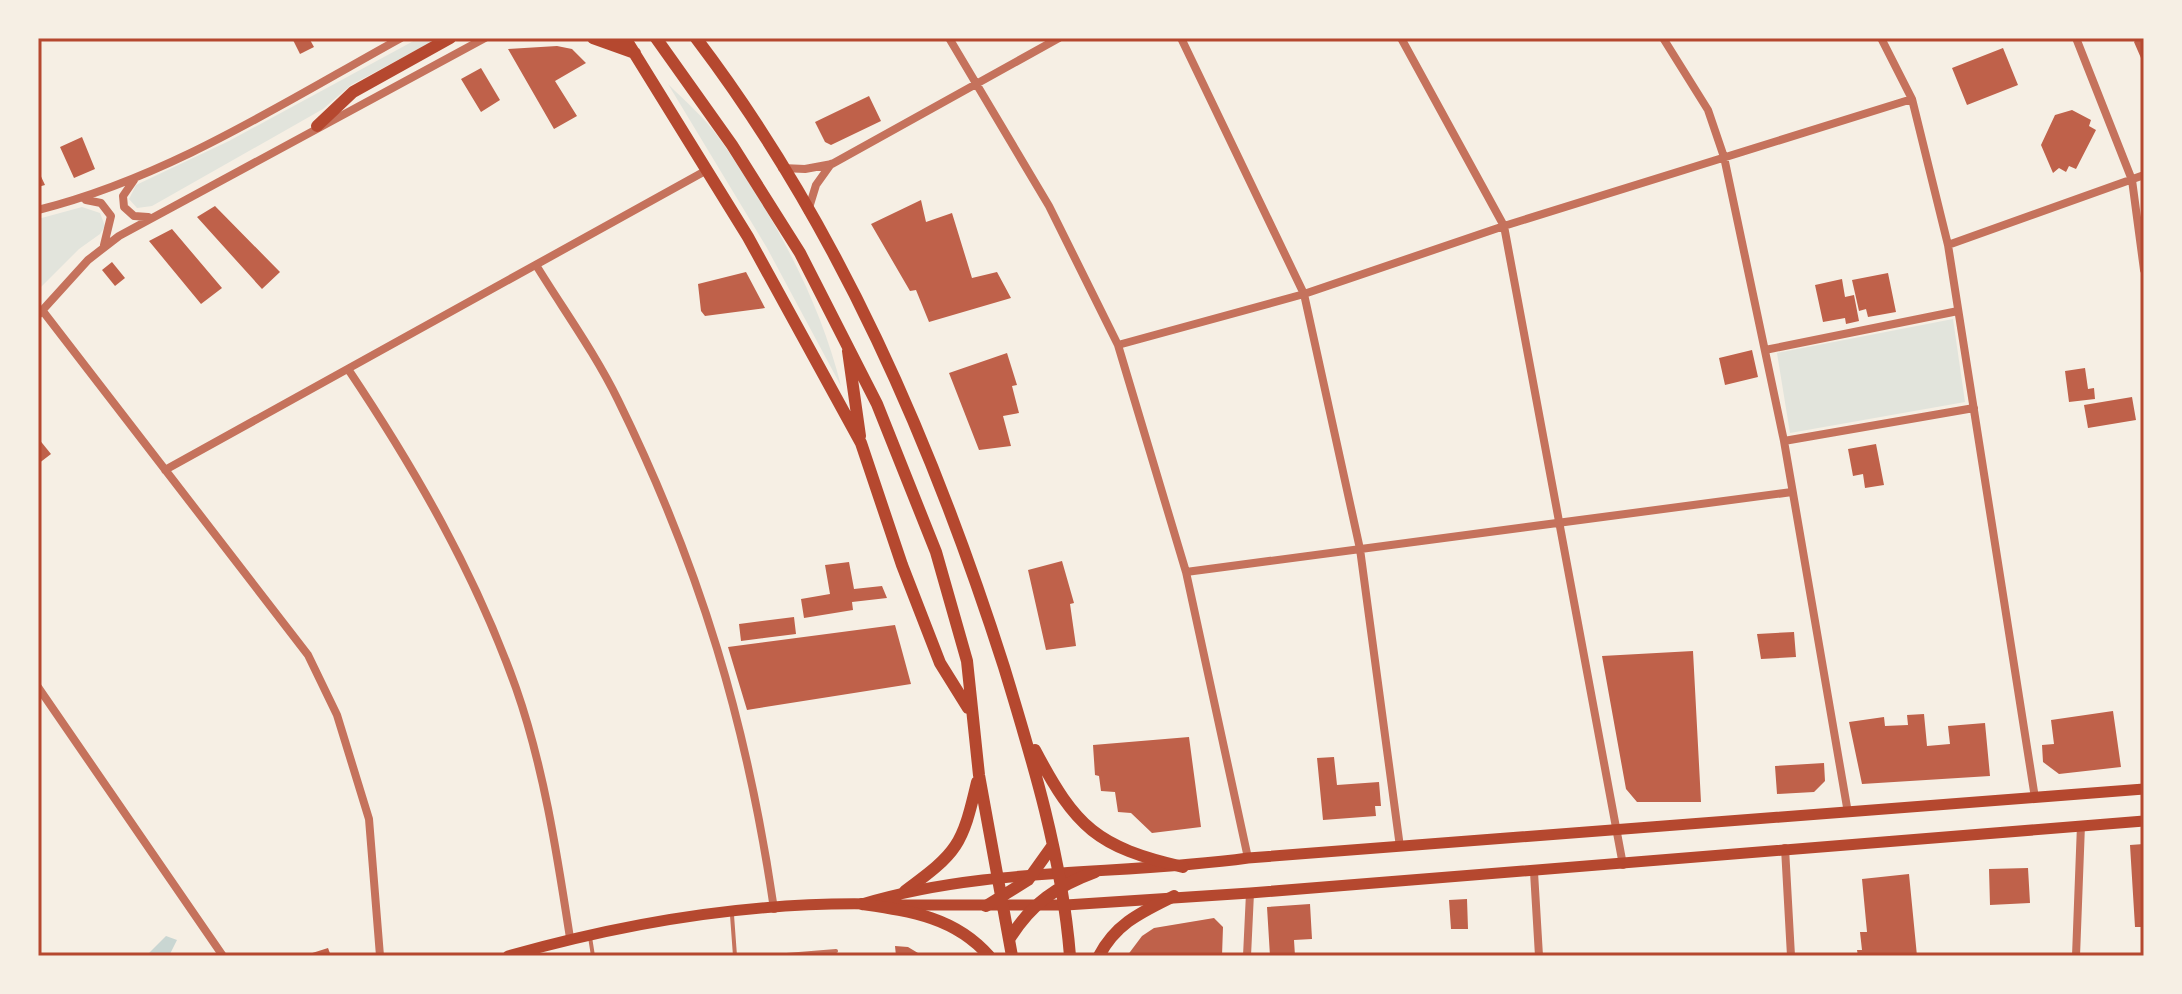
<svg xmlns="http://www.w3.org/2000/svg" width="2182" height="994" font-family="'Nunito Sans',sans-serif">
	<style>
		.green { fill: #e2e4dc }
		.water { fill: #c9d6d2 }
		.building { fill: #bf614a }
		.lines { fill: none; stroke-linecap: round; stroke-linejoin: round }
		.service { stroke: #c5725c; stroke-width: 4 }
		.minor { stroke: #c5725c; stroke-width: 8 }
		.secondary { stroke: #b5482f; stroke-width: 11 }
		.primary { stroke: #b5482f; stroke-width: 12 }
		.neatline { fill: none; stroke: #b5482f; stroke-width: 3 }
	</style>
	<rect width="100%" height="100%" fill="#f6efe4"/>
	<path class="green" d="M419 38H439L351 85 323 109 152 206 137 208 129 199 136 185 229 141Z
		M668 84C685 101 705 118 719 138 772 213 819 297 841 386L767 248Z
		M82 207 100 213 105 226 100 234 79 249 38 290V219Z
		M1953 319 1965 402 1790 433 1777 353Z"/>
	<path class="water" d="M166 936 177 940 169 956H146Z"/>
	<path class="building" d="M292 38H309L314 47 300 54Z
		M2137 38H2144V65L2134 42Z
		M557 46 572 49 586 63 555 81 577 116 554 129 508 49Z
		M2003 48 2018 85 1967 105 1952 68Z
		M481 68 500 100 481 112 461 79Z
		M869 96 881 121 831 145 825 142 815 122Z
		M2072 110 2091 120 2089 126 2096 130 2076 169 2069 166 2066 172 2059 168 2053 173 2041 145 2055 115Z
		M82 137 95 169 74 178 60 147Z
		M38 170 45 185 38 187Z
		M921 200 926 222 952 213 972 278 997 272 1011 298 929 322 916 290 910 291 871 224Z
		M215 206 280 272 262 289 197 217Z
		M172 229 222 288 201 304 149 241Z
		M112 262 125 278 115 286 102 270Z
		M746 272 765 308 705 316 701 311 698 284Z
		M1888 273 1896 312 1868 317 1866 309 1859 311 1852 280Z
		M1842 279 1845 297 1854 295 1859 321 1846 324 1845 318 1823 322 1815 285Z
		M1752 350 1758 377 1725 385 1719 358Z
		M1007 353 1017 385 1012 386 1019 413 1003 416 1011 446 979 450 949 373Z
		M2085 368 2088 389 2094 388 2095 399 2069 402 2065 371Z
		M2132 397 2136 420 2088 428 2084 405Z
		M38 438 51 454 38 464Z
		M1876 444 1884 485 1865 488 1863 474 1853 476 1848 449Z
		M1062 561 1074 603 1070 604 1076 646 1046 650 1028 570Z
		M849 562 854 589 882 586 887 598 852 602 853 610 804 618 801 599 830 594 825 565Z
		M794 617 796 634 741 641 739 624Z
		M895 625 911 684 747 710 728 647Z
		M1794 632 1796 657 1761 659 1757 634Z
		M1693 651 1701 802H1637L1626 789 1602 656Z
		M2113 711 2121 767 2059 774 2043 762 2042 745 2054 744 2051 720Z
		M1924 714 1927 746 1950 744 1948 726 1985 723 1990 776 1862 784 1849 722 1884 717 1885 726 1908 725 1907 715Z
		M1189 737 1201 827 1152 833 1131 813 1118 812 1115 792 1101 791 1099 776 1095 775 1093 745Z
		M1334 757 1337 785 1379 782 1381 806H1375L1376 816 1323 820 1317 758Z
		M1824 763 1825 781 1814 792 1777 794 1775 766Z
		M2144 844V927H2135L2130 845Z
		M2028 868 2030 903 1990 905 1989 869Z
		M1909 874 1917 956H1858L1857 950H1862L1860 932H1867L1862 879Z
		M1467 899 1468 929H1451L1449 900Z
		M1310 904 1312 939 1294 940 1295 956H1270L1267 907Z
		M1214 918 1223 927 1222 956H1127L1142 936 1154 928Z
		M895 946 908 947 923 956H896Z
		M328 948 331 956H306V955Z"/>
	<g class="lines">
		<path class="service" d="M732 915 735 956
			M590 937 593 956
			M774 956 836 951"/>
		<path class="minor" d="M949 38 1049 206 1118 345 1186 572 1248 858
			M1181 38 1304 294 1360 549 1400 847
			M1401 38 1504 226 1623 865
			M1663 38 1708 110 1724 157 1784 441 1848 813
			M1881 38 1912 99 1948 245 2035 798
			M2076 38 2132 180 2144 270
			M782 168 805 169 832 164 1059 38
			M134 180 123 196 124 207 134 216 148 217
			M86 200 101 203 111 216 104 245
			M38 210C169 177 283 103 401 38
			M808 211 816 185 831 164
			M1948 245 2144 175
			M536 265C563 309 595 353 618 400 701 569 747 724 774 909
			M42 310 308 655 337 715 369 819 380 956
			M39 314 88 260 119 236 485 38
			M1118 345 1304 294 1504 226 1912 99
			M1765 350 1958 311
			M348 369C415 469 475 573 516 688 544 768 557 854 570 938
			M1784 441 1974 408
			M165 470 707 170
			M1186 572 1792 492
			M38 687 223 956
			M1785 848 1791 956
			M1534 872 1539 956
			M1247 956 1250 893
			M2076 956 2081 825"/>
		<path class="secondary" d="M862 904C988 866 1120 876 1248 858L2144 789
			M892 905H1066L1250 893 2144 821
			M508 956C624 923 749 902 871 904"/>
		<path class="primary" d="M593 38 635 53
			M625 38 748 237 861 443 902 565 940 663 968 708
			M656 38 732 145 800 253 877 404 936 552 967 661 979 775 1012 956
			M696 38C838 225 933 445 1004 667 1033 762 1062 857 1070 956
			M317 126 353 92 450 38
			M848 351 860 436
			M1035 750C1076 828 1097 847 1183 867
			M905 891C958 852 962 846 977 782
			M862 904C910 911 955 917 989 956
			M986 906 1028 880 1053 845
			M1010 938C1032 903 1057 886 1095 872
			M1099 956C1116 923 1142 912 1174 896"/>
	</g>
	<rect width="2182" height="994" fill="none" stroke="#f6efe4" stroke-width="80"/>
	<rect x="40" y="40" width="2102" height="914" class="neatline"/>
</svg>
